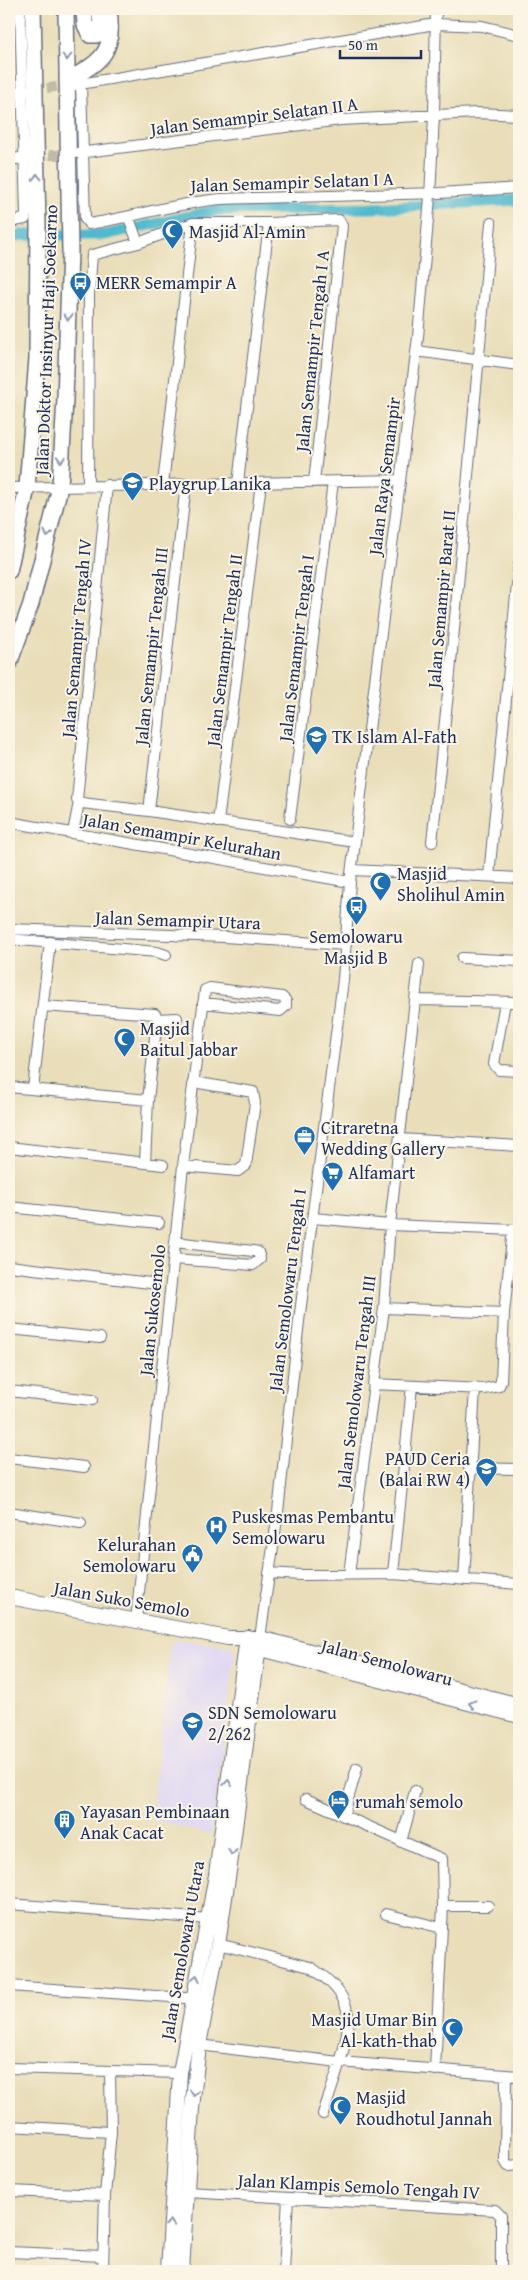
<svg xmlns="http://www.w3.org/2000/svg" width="528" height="2280" font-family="'Gentium Book Plus',serif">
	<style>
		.built { fill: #ddd5f6 }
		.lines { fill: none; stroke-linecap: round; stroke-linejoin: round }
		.canal { stroke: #51b9ce; stroke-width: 11 }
		.street-tunnel { stroke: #c0bba7; stroke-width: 10; stroke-dasharray: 10 5; stroke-linecap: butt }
		.street-casing { stroke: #636c7e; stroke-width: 12 }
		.secondary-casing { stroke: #636c7e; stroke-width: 16 }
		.primary-casing { stroke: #636c7e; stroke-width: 18 }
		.street { stroke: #fff; stroke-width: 10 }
		.secondary { stroke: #fff; stroke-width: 14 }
		.primary { stroke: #fff; stroke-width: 15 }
		.oneway { stroke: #8d97ae }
		.labels { text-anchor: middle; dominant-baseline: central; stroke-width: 4; stroke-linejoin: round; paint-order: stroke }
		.street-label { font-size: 18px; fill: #1b2f5e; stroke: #fcf5e5 }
		.poi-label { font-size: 18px; fill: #1b2f5e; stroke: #fcf5e5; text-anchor: start }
	</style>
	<rect width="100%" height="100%" fill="#fcf5e5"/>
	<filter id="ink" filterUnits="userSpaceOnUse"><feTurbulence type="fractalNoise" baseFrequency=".02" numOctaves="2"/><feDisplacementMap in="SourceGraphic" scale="10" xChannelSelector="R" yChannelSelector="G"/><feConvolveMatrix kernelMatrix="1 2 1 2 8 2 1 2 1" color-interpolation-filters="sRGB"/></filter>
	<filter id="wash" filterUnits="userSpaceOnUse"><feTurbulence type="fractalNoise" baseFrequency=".0096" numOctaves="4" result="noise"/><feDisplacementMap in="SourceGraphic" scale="20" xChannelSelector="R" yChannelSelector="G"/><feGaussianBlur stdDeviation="1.12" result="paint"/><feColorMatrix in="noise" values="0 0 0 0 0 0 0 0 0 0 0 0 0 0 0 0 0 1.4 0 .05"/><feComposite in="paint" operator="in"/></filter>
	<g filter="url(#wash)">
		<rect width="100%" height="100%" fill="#e9deb9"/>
		<path class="built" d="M175 1639 231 1647 235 1654 211 1834 153 1820 152 1817 170 1646Z"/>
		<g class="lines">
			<path class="canal" d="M9 237 22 235H105L217 210 373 208 519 200"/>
		</g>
	</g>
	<g filter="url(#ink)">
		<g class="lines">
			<path class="street-tunnel" d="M32 90 72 85
				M34 156 73 154"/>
			<defs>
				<path id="street" d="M81 84 85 219 89 224C133 217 176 203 221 199L439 193 519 188
					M74 85 435 24 482 26 519 35
					M9 94 30 91
					M78 153 341 120 476 113 519 115
					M9 160 30 156
					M129 218 138 243
					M9 222 25 219 26 213 20 9
					M416 351 519 365
					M238 483 269 223
					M163 484 193 223
					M107 485 77 800 82 803 149 811 355 842
					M88 486 89 294 92 255 138 243 193 223H269L339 220 342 226 314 482
					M9 488 400 480
					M149 811 186 484
					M290 819 333 482
					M9 822 350 882
					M218 822 261 483
					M73 833 79 802
					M432 842 449 684 491 223
					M352 870 519 878
					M489 876 519 564
					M9 929 224 937 346 945
					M9 939 157 952 166 955
					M462 958 519 961
					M416 1000 519 1002
					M505 1002 494 1064 499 1070 519 1071
					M43 1006 155 1014 157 1019 148 1100 145 1163
					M157 1019 177 1018
					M9 1087 148 1100
					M33 1089 50 942
					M400 1139 519 1146
					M9 1147 163 1165
					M183 1166 238 1171 246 1165 255 1103 253 1092 193 1082
					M9 1207 159 1223
					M313 1218 390 1225 519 1230
					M174 1259 253 1265 260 1259 258 1252 253 1251 175 1242
					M9 1266 150 1283
					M384 1308 504 1313
					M9 1329 100 1338
					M373 1384 484 1389 499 1386 501 1381 504 1313 513 1230
					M9 1391 92 1400
					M9 1458 84 1467
					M469 1468 519 1469
					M9 1512 81 1523
					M269 1573 301 1575 393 1574 519 1584
					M349 1574 384 1308 390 1225 419 964
					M393 1574 412 1386
					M464 1580 475 1388
					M136 1621 183 1166 205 990 210 988 282 997 286 1001V1006L280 1011 203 1003
					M260 1638 278 1512 299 1321 343 980 350 882 418 337 430 197 434 115 436 9
					M306 1799 442 1859 443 1906 435 2070
					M343 1816 357 1768
					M401 1842 415 1791
					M9 1904 209 1919
					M443 1906H488
					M386 1914 442 1928
					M218 1944 310 1967C326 1977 343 1991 347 2010 353 2034 331 2089 323 2114
					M9 1986 200 1999
					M199 2045 339 2062 519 2076
					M9 2068 180 2073
					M506 2075 505 2161 508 2166 519 2165
					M9 2126 111 2132
					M9 2191 105 2195
					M187 2192 495 2210 501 2216V2271
					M9 2252 103 2256
					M103 2271 105 2195 111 2132 110 2071
					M284 2271 288 2198"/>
				<path id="secondary" d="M9 1597 228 1638H260L519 1705
					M249 1646 519 1716
					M168 2271 180 2073 216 1875 247 1637
					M182 2271 192 2108 199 2045 218 1944 231 1858 260 1638"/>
				<path id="primary" d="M84 9 85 25 90 35H96L101 23 99 9
					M67 81C104 59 114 54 109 9
					M9 571 27 488 37 358 38 226 33 9
					M9 664 31 604 60 487 65 399 70 251 66 9"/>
			</defs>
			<use href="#street" class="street-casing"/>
			<use href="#secondary" class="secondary-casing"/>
			<use href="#primary" class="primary-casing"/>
			<use href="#street" class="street"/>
			<use href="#secondary" class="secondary"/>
			<use href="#primary" class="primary"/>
		</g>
		<defs><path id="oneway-chevron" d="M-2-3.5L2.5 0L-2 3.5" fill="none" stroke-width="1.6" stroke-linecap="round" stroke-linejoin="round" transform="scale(1.25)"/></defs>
		<g class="oneway">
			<use href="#oneway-chevron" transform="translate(67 57) rotate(90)"/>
			<use href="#oneway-chevron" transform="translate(37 177) rotate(-91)"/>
			<use href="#oneway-chevron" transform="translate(68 317) rotate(92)"/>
			<use href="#oneway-chevron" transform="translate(61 459) rotate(94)"/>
			<use href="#oneway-chevron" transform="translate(48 534) rotate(104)"/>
			<use href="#oneway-chevron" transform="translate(472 1704) rotate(-165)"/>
			<use href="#oneway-chevron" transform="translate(228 1783) rotate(-83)"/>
			<use href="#oneway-chevron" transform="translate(232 1852) rotate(97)"/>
			<use href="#oneway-chevron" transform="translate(196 1978) rotate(-78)"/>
			<use href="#oneway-chevron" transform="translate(194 2093) rotate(97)"/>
			<use href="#oneway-chevron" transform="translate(170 2223) rotate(-87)"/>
		</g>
	</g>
	<defs>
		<symbol id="mosque-pin" viewBox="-11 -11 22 30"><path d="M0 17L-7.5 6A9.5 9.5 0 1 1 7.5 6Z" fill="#1f6fb2" stroke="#fcf5e5"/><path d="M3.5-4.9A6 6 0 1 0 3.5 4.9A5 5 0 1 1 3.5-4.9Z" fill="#fff"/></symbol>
		<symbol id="bus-pin" viewBox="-11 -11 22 30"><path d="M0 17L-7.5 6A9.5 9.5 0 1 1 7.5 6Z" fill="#1f6fb2" stroke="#fcf5e5"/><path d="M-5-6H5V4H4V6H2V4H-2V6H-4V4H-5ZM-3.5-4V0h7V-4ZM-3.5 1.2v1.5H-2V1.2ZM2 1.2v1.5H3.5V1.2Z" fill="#fff"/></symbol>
		<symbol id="school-pin" viewBox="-11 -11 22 30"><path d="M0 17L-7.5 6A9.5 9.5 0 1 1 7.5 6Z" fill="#1f6fb2" stroke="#fcf5e5"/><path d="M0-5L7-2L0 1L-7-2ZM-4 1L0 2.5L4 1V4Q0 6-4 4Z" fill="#fff"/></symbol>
		<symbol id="office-pin" viewBox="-11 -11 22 30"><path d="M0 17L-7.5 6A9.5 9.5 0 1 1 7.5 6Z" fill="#1f6fb2" stroke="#fcf5e5"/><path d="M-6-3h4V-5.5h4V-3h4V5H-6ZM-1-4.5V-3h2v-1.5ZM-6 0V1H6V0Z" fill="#fff"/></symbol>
		<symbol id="supermarket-pin" viewBox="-11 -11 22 30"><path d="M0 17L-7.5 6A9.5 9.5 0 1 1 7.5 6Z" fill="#1f6fb2" stroke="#fcf5e5"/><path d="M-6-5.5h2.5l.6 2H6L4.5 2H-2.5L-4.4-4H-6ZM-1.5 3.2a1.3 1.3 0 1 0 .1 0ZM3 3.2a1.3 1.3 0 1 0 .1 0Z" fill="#fff"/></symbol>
		<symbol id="hospital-pin" viewBox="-11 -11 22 30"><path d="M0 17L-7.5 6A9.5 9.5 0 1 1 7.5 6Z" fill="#1f6fb2" stroke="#fcf5e5"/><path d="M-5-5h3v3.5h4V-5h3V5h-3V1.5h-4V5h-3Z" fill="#fff"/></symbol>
		<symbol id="civic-pin" viewBox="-11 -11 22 30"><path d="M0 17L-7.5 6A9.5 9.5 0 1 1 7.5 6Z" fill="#1f6fb2" stroke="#fcf5e5"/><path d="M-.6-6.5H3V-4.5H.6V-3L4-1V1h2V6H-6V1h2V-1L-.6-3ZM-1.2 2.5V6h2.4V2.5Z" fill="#fff"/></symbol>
		<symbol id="hotel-pin" viewBox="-11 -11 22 30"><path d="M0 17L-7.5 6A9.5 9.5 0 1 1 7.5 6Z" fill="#1f6fb2" stroke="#fcf5e5"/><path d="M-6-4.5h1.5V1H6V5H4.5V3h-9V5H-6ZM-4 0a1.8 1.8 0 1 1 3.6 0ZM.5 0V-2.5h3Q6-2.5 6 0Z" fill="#fff"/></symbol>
		<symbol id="building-pin" viewBox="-11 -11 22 30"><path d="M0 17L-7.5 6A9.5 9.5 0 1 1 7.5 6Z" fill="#1f6fb2" stroke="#fcf5e5"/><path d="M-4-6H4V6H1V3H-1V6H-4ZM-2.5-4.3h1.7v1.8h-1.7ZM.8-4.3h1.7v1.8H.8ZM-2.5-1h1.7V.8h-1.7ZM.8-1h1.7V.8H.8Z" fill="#fff"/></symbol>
	</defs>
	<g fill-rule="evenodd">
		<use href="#mosque-pin" x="160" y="218" width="25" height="34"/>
		<use href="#bus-pin" x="68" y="270" width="25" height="34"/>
		<use href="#school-pin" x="120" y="470" width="25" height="34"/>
		<use href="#school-pin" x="304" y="724" width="25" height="34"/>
		<use href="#mosque-pin" x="368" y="870" width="25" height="34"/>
		<use href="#bus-pin" x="344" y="894" width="25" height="34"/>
		<use href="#mosque-pin" x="112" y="1026" width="25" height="34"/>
		<use href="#office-pin" x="292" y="1124" width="25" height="34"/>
		<use href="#supermarket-pin" x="320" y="1160" width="25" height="34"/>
		<use href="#school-pin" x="474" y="1456" width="25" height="34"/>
		<use href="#hospital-pin" x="204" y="1514" width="25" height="34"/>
		<use href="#civic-pin" x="180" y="1542" width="25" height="34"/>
		<use href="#school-pin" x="180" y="1710" width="25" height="34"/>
		<use href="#hotel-pin" x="326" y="1788" width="25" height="34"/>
		<use href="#building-pin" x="52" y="1808" width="25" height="34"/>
		<use href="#mosque-pin" x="440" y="2016" width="25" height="34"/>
		<use href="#mosque-pin" x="328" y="2094" width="25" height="34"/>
	</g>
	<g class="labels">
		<g class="street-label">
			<text transform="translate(254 116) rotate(-7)">Jalan Semampir Selatan II A</text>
			<text transform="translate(292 182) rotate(-2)">Jalan Semampir Selatan I A</text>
			<text transform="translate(46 340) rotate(-88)">Jalan Doktor Insinyur Haji Soekarno</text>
			<text transform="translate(312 351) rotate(-84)">Jalan Semampir Tengah I A</text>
			<text transform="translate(384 476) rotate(-83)">Jalan Raya Semampir</text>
			<text transform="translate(441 599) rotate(-85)">Jalan Semampir Barat II</text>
			<text transform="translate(76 638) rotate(-85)">Jalan Semampir Tengah IV</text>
			<text transform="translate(151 646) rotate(-84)">Jalan Semampir Tengah III</text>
			<text transform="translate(296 648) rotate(-83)">Jalan Semampir Tengah I</text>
			<text transform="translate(224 650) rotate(-83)">Jalan Semampir Tengah II</text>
			<text transform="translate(182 836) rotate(10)">Jalan Semampir Kelurahan</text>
			<text transform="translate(178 920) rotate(2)">Jalan Semampir Utara</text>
			<text transform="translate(287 1290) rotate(-83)">Jalan Semolowaru Tengah I</text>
			<text transform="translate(152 1310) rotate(-84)">Jalan Sukosemolo</text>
			<text transform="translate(356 1382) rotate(-83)">Jalan Semolowaru Tengah III</text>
			<text transform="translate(122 1599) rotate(10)">Jalan Suko Semolo</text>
			<text transform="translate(387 1662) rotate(15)">Jalan Semolowaru</text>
			<text transform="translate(182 1950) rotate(-80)">Jalan Semolowaru Utara</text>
			<text transform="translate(359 2186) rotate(3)">Jalan Klampis Semolo Tengah IV</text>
		</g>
		<g class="poi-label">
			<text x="189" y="231">Masjid Al-Amin</text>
			<text x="96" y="282">MERR Semampir A</text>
			<text x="149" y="483">Playgrup Lanika</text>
			<text x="332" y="736">TK Islam Al-Fath</text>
			<text x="397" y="873">Masjid<tspan x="397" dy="21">Sholihul Amin</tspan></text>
			<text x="356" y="936" text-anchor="middle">Semolowaru<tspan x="356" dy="21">Masjid B</tspan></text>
			<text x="140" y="1028">Masjid<tspan x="140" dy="21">Baitul Jabbar</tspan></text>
			<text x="321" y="1127">Citraretna<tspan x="321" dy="21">Wedding Gallery</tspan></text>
			<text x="348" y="1172">Alfamart</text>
			<text x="470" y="1458" text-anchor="end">PAUD Ceria<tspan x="470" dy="21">(Balai RW 4)</tspan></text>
			<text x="232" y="1516">Puskesmas Pembantu<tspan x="232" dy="21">Semolowaru</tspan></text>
			<text x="176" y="1544" text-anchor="end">Kelurahan<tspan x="176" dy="21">Semolowaru</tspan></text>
			<text x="208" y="1712">SDN Semolowaru<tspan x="208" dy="21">2/262</tspan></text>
			<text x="355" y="1801">rumah semolo</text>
			<text x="80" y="1811">Yayasan Pembinaan<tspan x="80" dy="21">Anak Cacat</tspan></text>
			<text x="437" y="2019" text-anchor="end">Masjid Umar Bin<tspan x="437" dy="21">Al-kath-thab</tspan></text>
			<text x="356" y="2097">Masjid<tspan x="356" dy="21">Roudhotul Jannah</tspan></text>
		</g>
	</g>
	<rect width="528" height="2280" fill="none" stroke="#fcf5e5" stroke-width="30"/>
	<path d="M340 50v8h81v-8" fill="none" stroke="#1b2f5e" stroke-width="2.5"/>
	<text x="348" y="50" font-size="15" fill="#1b2f5e" stroke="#fcf5e5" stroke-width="4" paint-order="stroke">50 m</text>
</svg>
